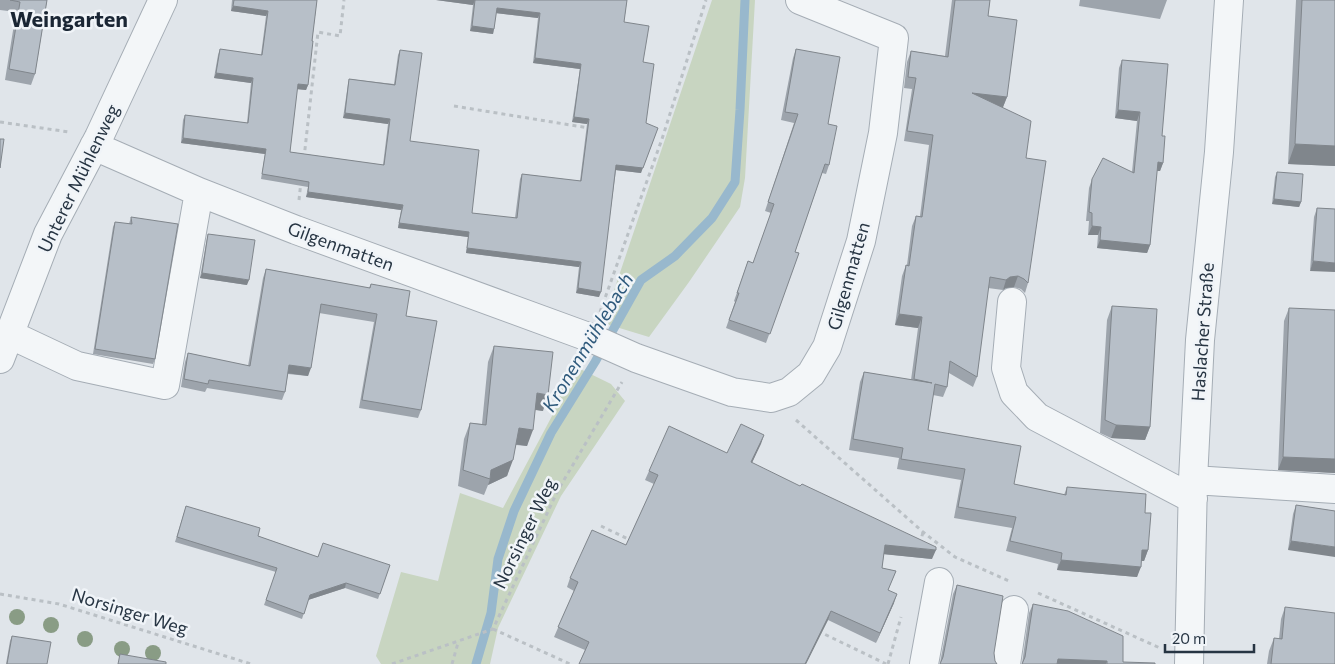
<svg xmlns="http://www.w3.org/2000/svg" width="1335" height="664" font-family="Commissioner,sans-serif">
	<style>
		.green { fill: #c8d5c1 }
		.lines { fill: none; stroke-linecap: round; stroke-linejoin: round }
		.stream { stroke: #98b8cd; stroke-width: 9 }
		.minor-casing { stroke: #a5adb5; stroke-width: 30 }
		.path { stroke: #bac0c5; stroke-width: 3; stroke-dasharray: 4 4; stroke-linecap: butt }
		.minor { stroke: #f3f6f8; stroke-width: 28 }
		.tree { fill: #899c85 }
		.wall { fill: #9da4ac }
		.shaded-wall { fill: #80868c }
		.building { fill: #b7bfc8; stroke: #80868c }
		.labels { text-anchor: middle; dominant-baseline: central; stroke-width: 5; stroke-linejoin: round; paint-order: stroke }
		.street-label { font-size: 18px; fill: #273543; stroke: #f0f4f8 }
		.water-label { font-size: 19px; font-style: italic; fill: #2e597b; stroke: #f0f4f8 }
		.district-label { font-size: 22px; font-weight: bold; fill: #1a2634; stroke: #f0f4f8 }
	</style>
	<rect width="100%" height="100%" fill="#e0e5ea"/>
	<path class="green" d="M712 0H755L745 178 740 207 689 282 649 337 603 323Z
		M570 364 611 384 625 401 561 496 498 628 490 664H381L376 656 401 572 438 581 460 493 503 508 552 416Z"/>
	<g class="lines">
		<path class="stream" d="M476 664 491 613 498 559 514 511 551 433 595 362 641 280 675 256 712 218 735 182 740 110 745 0"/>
		<defs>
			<path id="minor" d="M94 146 199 192 296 230 591 338 636 358 732 392 771 398 789 392 811 374 827 347 861 241 883 133 894 38 800 0
				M1012 302 1006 368 1014 393 1037 417 1193 499
				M9 334 77 366 165 385 199 192
				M0 359 48 234 99 137 163 0
				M1193 480 1335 489
				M924 664 939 582
				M1006 664 1014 610
				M1189 664 1193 480 1200 340 1219 152 1229 0"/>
		</defs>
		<use href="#minor" class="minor-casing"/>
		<path class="path" d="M454 106 589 128
			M0 122 69 132
			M304 158 318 32 340 36 344 0
			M299 200 301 181
			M600 312 662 139 706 0
			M796 420 923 532 955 557 1009 581
			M601 526 632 541
			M920 544 923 532
			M1038 593 1160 648
			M0 594 59 604 251 664
			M493 629 570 664
			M818 631 886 664
			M392 664 493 629 558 490 622 382
			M452 664 458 643
			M888 664 901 617"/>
		<use href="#minor" class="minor"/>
	</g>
	<g class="tree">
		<circle cx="17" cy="617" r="8"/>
		<circle cx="51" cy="625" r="8"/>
		<circle cx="85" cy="639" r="8"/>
		<circle cx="122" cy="649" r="8"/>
		<circle cx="153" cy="653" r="8"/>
	</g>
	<path class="wall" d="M0 0H47L35 74 31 85 5 80 16 12 0 10Z
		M232 0H317L312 41 308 85 306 90 297 89 290 152 383 165 388 124 343 118 348 84 349 79 394 84 398 55 400 50 410 141 472 213 515 218 520 179 522 174 580 181 587 124 572 122 580 69 533 63 538 18 496 13 493 34 470 31 473 5 436 0H627L624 22 643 62 646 123 641 173 616 170 599 297 576 293 579 267 466 253 468 237 398 228 401 210 306 197 308 187 261 179 265 154 181 143 183 120 185 115 247 123 251 83 214 78 218 55 220 49 261 55 266 16 231 11Z
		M952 0H990L988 16 1007 97 1003 107H1001L1026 158 1028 283 1025 293 1021 289 1014 287 1006 288 1003 290 988 288 977 377 973 387 949 373 947 387 943 397 933 395 928 430 1014 484 1064 495 1067 487 1145 513 1148 550 1144 561H1141L1137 577 1057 570 1058 564 1006 551 1012 528 954 518 961 480 897 469 899 458 849 450 860 382 864 372 911 380 918 328 895 325 902 276 906 265H907L912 226 916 216H920L929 145 904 141 912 89 904 88 907 62 911 51 945 56Z
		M1080 0H1167L1160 19 1079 6Z
		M1296 0H1335V166L1288 164Z
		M796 49 828 124 829 165 826 174 822 173 795 252 799 253 766 343 726 328 735 302 734 301 748 261 753 263 771 213 765 211 794 123 781 120 793 58Z
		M1122 60 1162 136 1163 163 1160 171H1157L1150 245 1147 253 1097 248 1098 235H1088L1089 221H1086L1089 188 1092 179 1132 172 1137 121 1115 118 1119 68Z
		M1277 172 1301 202 1299 207 1272 204 1275 177Z
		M1317 208 1335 209 1310 271 1314 217Z
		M131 217 155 359 153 364 93 354 113 227 115 222 129 224Z
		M208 234 247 285 200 278 207 238Z
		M266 269 369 288 371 284 406 316 421 410 418 418 359 408 374 322 319 313 308 376 288 374 285 392 282 400 207 388 205 392 181 387 185 362 188 353 248 366 263 278Z
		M1112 306 1150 427 1145 440 1111 438 1100 433 1107 320Z
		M1289 308 1335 473 1278 470 1284 321Z
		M494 346 543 411 535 410 527 446 516 445 507 476 488 485 484 495 458 486 464 439 470 423 482 424 488 362Z
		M764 435 752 463 932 559 884 554 882 568 896 571 888 590 894 603 876 643 828 620 806 664H579L585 650 554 637 574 591 567 587 570 578 626 545 654 484 645 480 649 471 727 453Z
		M1296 505 1335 511 1288 550 1293 514Z
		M186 506 258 536 318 557 390 565 378 599 345 588 308 600 302 619 264 605 276 572 175 542Z
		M957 585 1003 596 940 663 953 594Z
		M1033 604 1123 662 1155 664H1022L1029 613Z
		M1285 607 1335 664H1267L1269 651 1274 638 1279 639 1281 619Z
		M12 636 47 664H6L10 641Z"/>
	<path class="shaded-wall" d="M436 0H475L473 5Z
		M233 6 268 11 266 16 231 11Z
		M497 8 540 13 538 18 495 13Z
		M472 26 494 29 493 34 470 31Z
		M535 58 581 64 580 69 533 63Z
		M216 73 253 78 251 83 214 78Z
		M298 84 308 85 306 90 296 89Z
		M972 93 1007 97 1003 107 968 104Z
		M1118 110 1140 112 1137 121 1115 118Z
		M345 113 390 119 388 124 343 118Z
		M574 117 589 119 587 124 572 122Z
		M656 133 641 173 615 170 616 165Z
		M183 138 266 149 265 154 181 143Z
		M1295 144 1335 146V166L1288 164Z
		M1158 162 1163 163 1160 171H1155Z
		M308 192 403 205 401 210 306 197Z
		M1274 199 1301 202 1299 207 1272 204Z
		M399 223 469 232 468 237 398 228Z
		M1092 226 1101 227 1098 235H1088Z
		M1100 240 1150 245 1147 253 1097 248Z
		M467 248 581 262 579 267 466 253Z
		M1313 261 1335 263V272L1310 271Z
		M202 273 249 280 247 285 200 278Z
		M1018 276 1014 287 1006 288 1003 290 1006 280 1010 277Z
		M578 288 601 292 599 297 576 293Z
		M899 314 922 317 918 328 895 325Z
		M289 365 311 368 308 376 286 373Z
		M537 393 548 395 543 411 531 409Z
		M1116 425 1150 427 1145 440 1111 438Z
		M519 428 533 430 527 446 513 444Z
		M764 435 761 444 748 471 751 462Z
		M1283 457 1335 459V473L1278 470Z
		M513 460 507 476 488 485 490 479 491 470Z
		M1291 541 1335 547V557L1288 550Z
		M885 545 936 550 932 559 882 554Z
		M1142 550H1148L1144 561H1138Z
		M1061 560 1141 567 1137 577 1057 570Z
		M346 583 345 588 308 600 310 595Z
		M897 594 894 603 876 643 880 633Z
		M831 611 828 620 806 664H805Z
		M1058 659 1107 661 1106 664H1056Z"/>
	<path class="building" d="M10 0H47L35 74 9 69 20 2Z
		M234 0H317L312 41H313L308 85 298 84 290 152 384 165 390 119 345 113 349 79 395 85 400 50 422 53 410 141 479 150 472 213 517 218 522 174 581 181 589 119 574 117 581 64 535 58 540 13 497 8 494 29 472 26 475 0H627L624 22 649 26 643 62 654 64 646 123 658 128 643 168 616 165 601 292 578 288 581 262 467 248 469 232 399 223 403 205 308 192 309 182 262 174 266 149 183 138 185 115 248 123 253 78 216 73 220 49 262 55 268 11 233 6Z
		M955 0H990L988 16 1017 20 1007 97 972 93 1031 121 1026 158 1046 161 1028 283 1024 279 1018 276 1010 277 1006 280 990 277 977 377 950 361 947 387 935 384 928 430 1021 446 1014 484 1066 495 1067 487 1146 494 1145 513H1151L1148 550H1142L1141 567 1061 560 1062 553 1010 541 1016 517 958 507 965 469 901 459 903 448 853 439 864 372 932 383 914 379 922 317 899 314 906 265 909 266 916 216 922 217 933 135 907 131 916 78 908 77 911 51 948 57Z
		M1302 0H1335V146L1295 144Z
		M796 49 840 57 828 124 837 126 829 165 825 164 795 252 799 253 770 334 729 320 739 293H737L748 261 753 263 774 204 768 202 798 114 785 112Z
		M1122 60 1168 64 1162 136H1165L1163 163 1158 162 1150 245 1100 240 1101 227 1092 226V213L1089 212 1092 179 1103 158 1134 173 1140 112 1118 110Z
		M0 139H4L0 168Z
		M1277 172 1303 174 1301 202 1274 199Z
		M1317 208 1335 209V263L1313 261Z
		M131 217 178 224 155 359 95 349 115 222 132 224Z
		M208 234 255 240 249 280 202 273Z
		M266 269 370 288 371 284 410 291 406 316 437 321 421 410 362 400 377 314 321 304 311 368 289 365 285 392 209 380 208 384 184 379 188 353 250 366Z
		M1112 306 1157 309 1150 427 1116 425 1105 420Z
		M1289 308 1335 310V459L1283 457Z
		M494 346 553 352 548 395 537 393 533 430 519 428 513 460 491 470 490 479 463 470 470 423 486 425Z
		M741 424 764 435 751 462 800 486 802 484 936 547V550L885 545 882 568 896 571 888 590 897 594 880 633 831 611 805 664H579L589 642 558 627 578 582 570 578 592 530 626 545 658 475 649 471 669 426 727 453Z
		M1296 505 1335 511V547L1291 541Z
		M186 506 260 528 258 536 318 557 323 543 390 565 380 594 346 583 310 595 304 614 266 600 277 568 177 537Z
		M957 585 1003 596 994 653 995 661 997 664H940L943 657Z
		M1033 604 1068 611 1123 636V662L1155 663V664H1107V661L1058 659 1057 664H1022L1025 657Z
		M1285 607 1335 613V664H1271L1274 638 1282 639Z
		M12 636 51 642 47 664H7Z
		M120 654 166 662V664H118Z"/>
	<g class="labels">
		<g class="street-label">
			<text transform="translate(78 178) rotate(-64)">Unterer Mühlenweg</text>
			<text transform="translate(341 246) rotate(20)">Gilgenmatten</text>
			<text transform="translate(848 276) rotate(-74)">Gilgenmatten</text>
			<text transform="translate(1202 332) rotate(-86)">Haslacher Straße</text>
			<text transform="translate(524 533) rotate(-64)">Norsinger Weg</text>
			<text transform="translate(130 611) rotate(17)">Norsinger Weg</text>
		</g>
		<g class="water-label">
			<text transform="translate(587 342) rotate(-59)">Kronenmühlebach</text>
		</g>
		<g class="district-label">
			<text x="69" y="18">Weingarten</text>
		</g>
	</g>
	<path d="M1165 644v8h89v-8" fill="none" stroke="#273543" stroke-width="2.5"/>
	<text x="1172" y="644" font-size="15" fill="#273543" stroke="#f0f4f8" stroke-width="4" paint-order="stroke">20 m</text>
</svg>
